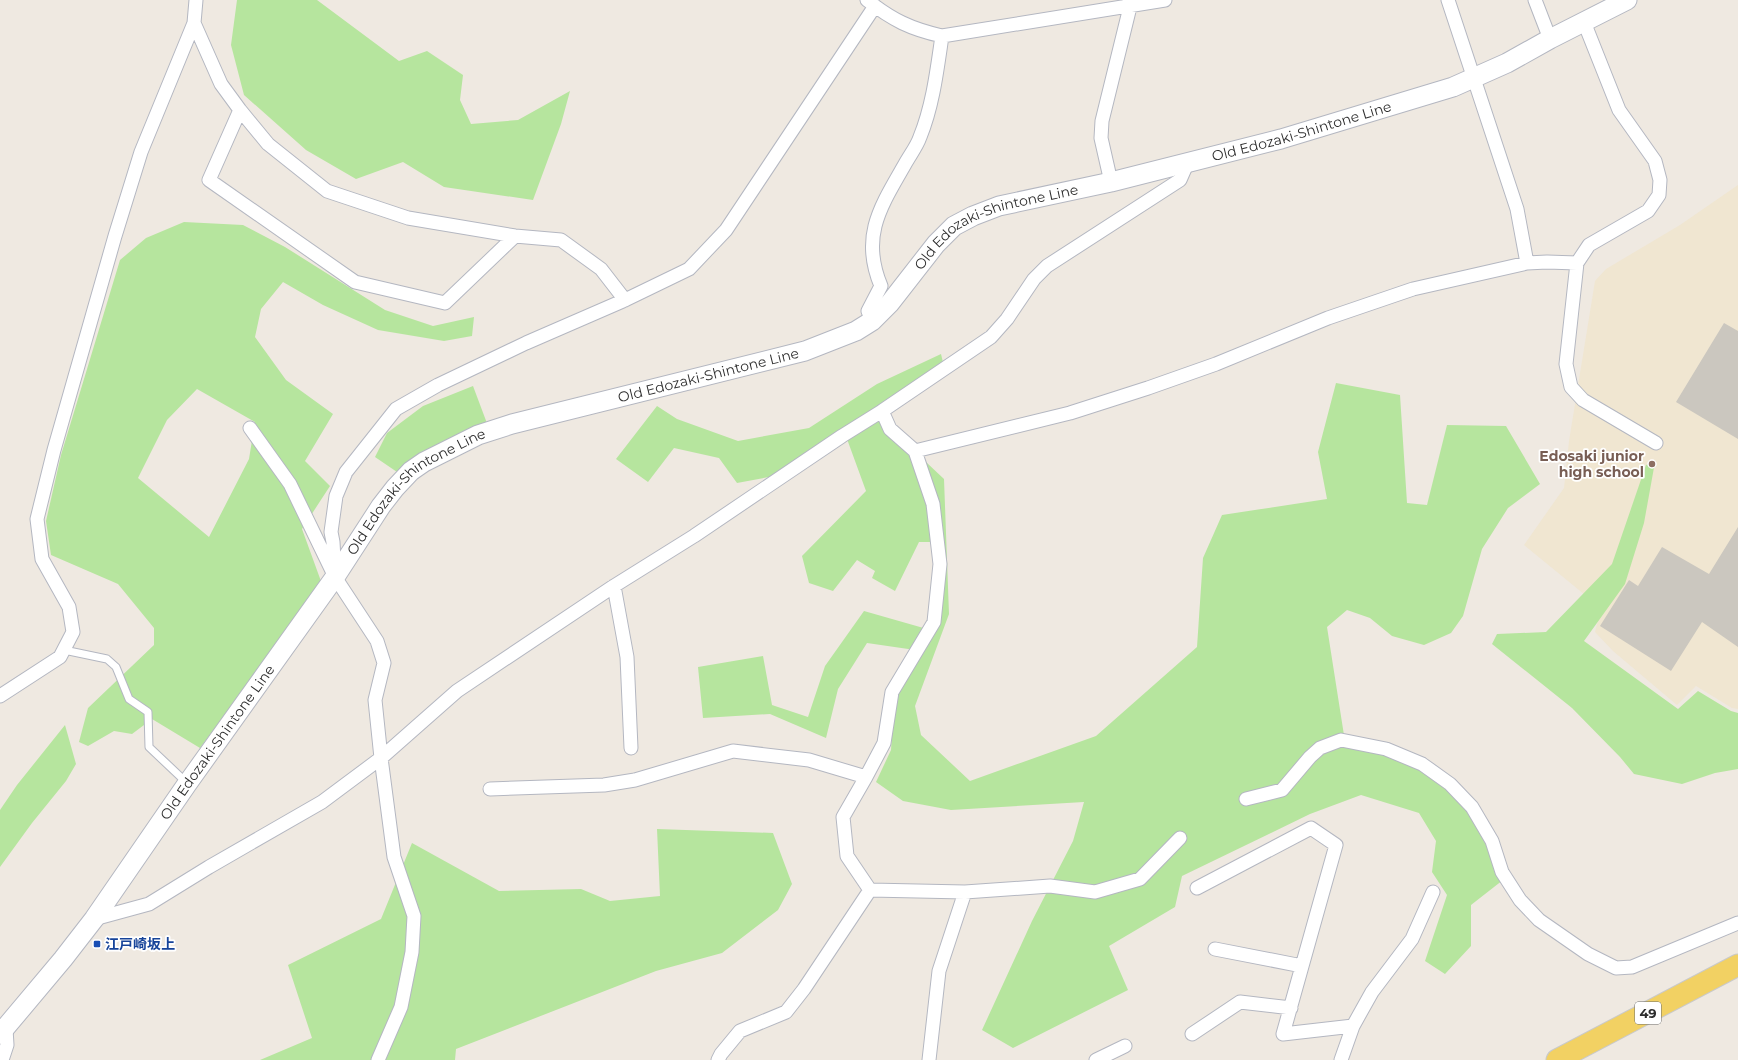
<svg xmlns="http://www.w3.org/2000/svg" width="1738" height="1060" font-family="Montserrat,'Noto Sans JP',sans-serif">
	<style>
		.education { fill: #f0e6d1 }
		.green { fill: #b6e59e; fill-rule: evenodd }
		.building { fill: #cbc7bf }
		.lines { fill: none; stroke-linecap: round; stroke-linejoin: round }
		.lane-casing { stroke: #b4b7c1; stroke-width: 9 }
		.street-casing { stroke: #b4b7c1; stroke-width: 15 }
		.secondary-casing { stroke: #b4b7c1; stroke-width: 21 }
		.primary-casing { stroke: #c9c9c9; stroke-width: 23 }
		.lane { stroke: #fff; stroke-width: 7 }
		.street { stroke: #fff; stroke-width: 13 }
		.secondary { stroke: #fff; stroke-width: 19 }
		.primary { stroke: #f2d163; stroke-width: 21 }
		.education-dot { fill: #8d6e63; stroke: #fff; stroke-width: 1.5 }
		.transit-dot { fill: #1a4fb4; stroke: #fff; stroke-width: 1.5 }
		.labels { text-anchor: middle; dominant-baseline: central; stroke-width: 3.5; stroke-linejoin: round; paint-order: stroke }
		.shield { fill: #fff; stroke: #6d6d6d; stroke-width: 1 }
		.shield-label { font-size: 13px; font-weight: bold; fill: #2e2e2e }
		.street-label { font-size: 14px; fill: #2e2e2e; stroke: #fff }
		.education-label { font-size: 14px; font-weight: bold; fill: #785e54; stroke: #fff; text-anchor: end }
		.transit-label { font-size: 14px; font-weight: bold; fill: #164399; stroke: #fff; text-anchor: start }
	</style>
	<rect width="100%" height="100%" fill="#efe9e1"/>
	<path class="education" d="M1738 185V709L1732 708 1696 686 1677 705 1613 651 1595 632 1601 608 1524 545 1564 488 1569 441 1595 281 1606 269 1680 225Z"/>
	<path class="green" d="M237 0H317L399 61 427 51 463 75 460 100 471 124 518 120 570 91 561 124 533 200 444 187 403 162 356 179 306 150 244 95 231 45Z
		M184 222 243 225 285 247 385 310 433 326 474 317 472 336 444 341 378 330 323 305 283 282 261 309 255 337 286 380 333 414 305 461 330 486 302 529 322 584 200 748 152 719 132 734 114 731 88 746 79 742 88 708 154 645V628L118 584 51 555 46 521 61 455 120 260 146 238ZM197 389 255 422 249 459 209 537 138 478 167 420Z
		M941 354 946 375 882 412 891 429 944 479 949 614 915 706 921 735 970 781 1096 736 1197 647 1203 558 1222 515 1327 499 1318 452 1336 383 1400 395 1407 503 1427 505 1447 425 1506 426 1540 484 1508 508 1482 549 1463 616 1451 633 1424 645 1392 636 1370 618 1347 610 1327 627 1346 748 1362 741 1413 755 1489 832 1503 880 1471 905V946L1445 974 1425 961 1447 895 1432 872 1436 841 1419 813 1361 795 1310 814 1182 876 1175 907 1109 946 1128 990 1013 1048 982 1030 1032 921 1073 841 1084 802 951 810 903 801 876 782 891 750 895 688 922 651 867 643 838 689 826 738 770 714 703 718 698 667 763 656 772 705 808 717 825 666 864 611 934 631 940 542H919L895 591 872 578 875 571 857 560 833 591 809 583 802 556 866 491 847 439 790 473 737 483 719 458 674 448 648 482 616 459 657 406 677 419 738 441 809 428 877 384Z
		M473 386 488 426 397 472 375 457 387 433 423 406Z
		M1655 462 1644 523 1625 584 1584 641 1678 709 1698 691 1731 711 1738 713V769L1715 773 1682 784 1634 774 1620 757 1572 708 1492 644 1497 634 1546 632 1612 564 1646 465Z
		M65 725 76 764 66 781 32 823 0 867V810L17 785Z
		M657 829 773 833 792 884 778 910 722 953 656 971 456 1049 455 1060H260L312 1038 288 965 381 919 412 843 499 891 581 889 610 901 660 896Z"/>
	<path class="building" d="M1724 323 1738 331V439L1676 402Z
		M1738 527V647L1702 622 1671 671 1600 626 1629 580 1638 586 1662 547 1709 574Z"/>
	<g class="lines">
		<defs>
			<path id="lane" d="M64 650 107 659 116 667 129 699 148 712 149 747 187 783"/>
			<path id="street" d="M196 0 194 23 221 84 240 110 268 144 327 191 408 218 515 236 561 240 601 269 625 300
				M867 0C892 20 911 29 942 36L1165 0
				M1448 0 1517 209 1527 263
				M1535 0 1550 39
				M1584 22 1619 110 1655 161 1660 180 1659 195 1648 211 1589 245 1577 263 1566 364 1571 387 1583 400 1656 443
				M240 110 209 180 355 282 445 303 515 236
				M1111 182 1101 138 1102 121 1130 7 1129 0
				M872 321 868 311 881 286C860 236 881 206 905 164 910 155 917 146 920 137 933 105 937 70 942 36
				M882 411 991 337 1007 319 1034 279 1047 266 1180 180 1187 164
				M250 428 290 484 335 577 377 641 384 663 375 700 381 758 394 857 414 916 412 952 401 1007 378 1060
				M335 577 333 542 331 532 336 496 346 472 396 409 438 385 526 343 625 300 689 269 726 230 875 6
				M614 586 627 657 631 748
				M0 696 60 657 73 632 69 607 42 559 37 519 54 450 115 236 141 152 194 23
				M490 789 604 785 635 780 733 751 809 760 866 777
				M1246 799 1282 790 1310 757 1320 748 1341 740 1386 749 1422 764 1450 784 1472 807 1492 841 1502 872 1520 900 1539 920 1588 954 1616 968 1632 967 1738 923
				M1197 888 1311 828 1336 845 1283 1034 1353 1026
				M870 890 847 856 843 817 866 777 884 743 892 692 934 622 940 564 933 504 915 451
				M94 919 149 904 209 867 322 802 381 758 457 691 614 586 694 536 842 436 882 411 890 429 915 451 1070 413 1148 388 1216 364 1328 318 1413 289 1527 263 1547 262 1577 263
				M1215 949 1302 966
				M1192 1034 1240 1002 1291 1008
				M2 1060 7 1045 6 1029
				M718 1060 721 1054 740 1031 786 1012 804 989 870 890 965 892 1050 886 1095 892 1140 879 1180 838
				M929 1060 939 971 965 892
				M1096 1060 1125 1046
				M1341 1060 1353 1026 1372 992 1412 939 1433 892"/>
			<g id="secondary">
				<path id="s1" d="M0 1034 63 959 94 919 187 784 335 577 381 506 395 488 411 471 424 462 478 435 512 424 805 351 856 331 872 321 890 303 936 244 954 226 973 216 999 206 1111 182 1281 139 1453 87 1507 63 1550 39 1627 0"/>
			</g>
			<path id="primary" d="M1557 1060 1738 965"/>
		</defs>
		<use href="#lane" class="lane-casing"/>
		<use href="#street" class="street-casing"/>
		<use href="#secondary" class="secondary-casing"/>
		<use href="#primary" class="primary-casing"/>
		<use href="#lane" class="lane"/>
		<use href="#street" class="street"/>
		<use href="#secondary" class="secondary"/>
		<use href="#primary" class="primary"/>
	</g>
	<circle class="education-dot" cx="1652" cy="464" r="4"/>
	<rect class="transit-dot" x="93" y="940" width="8" height="8" rx="2"/>
	<g class="labels">
		<rect class="shield" x="1635" y="1002" width="26" height="22" rx="3"/>
		<g class="shield-label">
			<text x="1648" y="1013">49</text>
		</g>
		<g class="street-label">
			<text stroke="none"><textPath href="#s1" startOffset="1672">Old Edozaki-Shintone Line</textPath></text>
			<text stroke="none"><textPath href="#s1" startOffset="1348">Old Edozaki-Shintone Line</textPath></text>
			<text stroke="none"><textPath href="#s1" startOffset="1012">Old Edozaki-Shintone Line</textPath></text>
			<text stroke="none"><textPath href="#s1" startOffset="688">Old Edozaki-Shintone Line</textPath></text>
			<text stroke="none"><textPath href="#s1" startOffset="364">Old Edozaki-Shintone Line</textPath></text>
		</g>
		<g class="education-label">
			<text x="1644" y="456">Edosaki junior<tspan x="1644" dy="16">high school</tspan></text>
		</g>
		<g class="transit-label">
			<text x="105" y="944">江戸崎坂上</text>
		</g>
	</g>
</svg>
